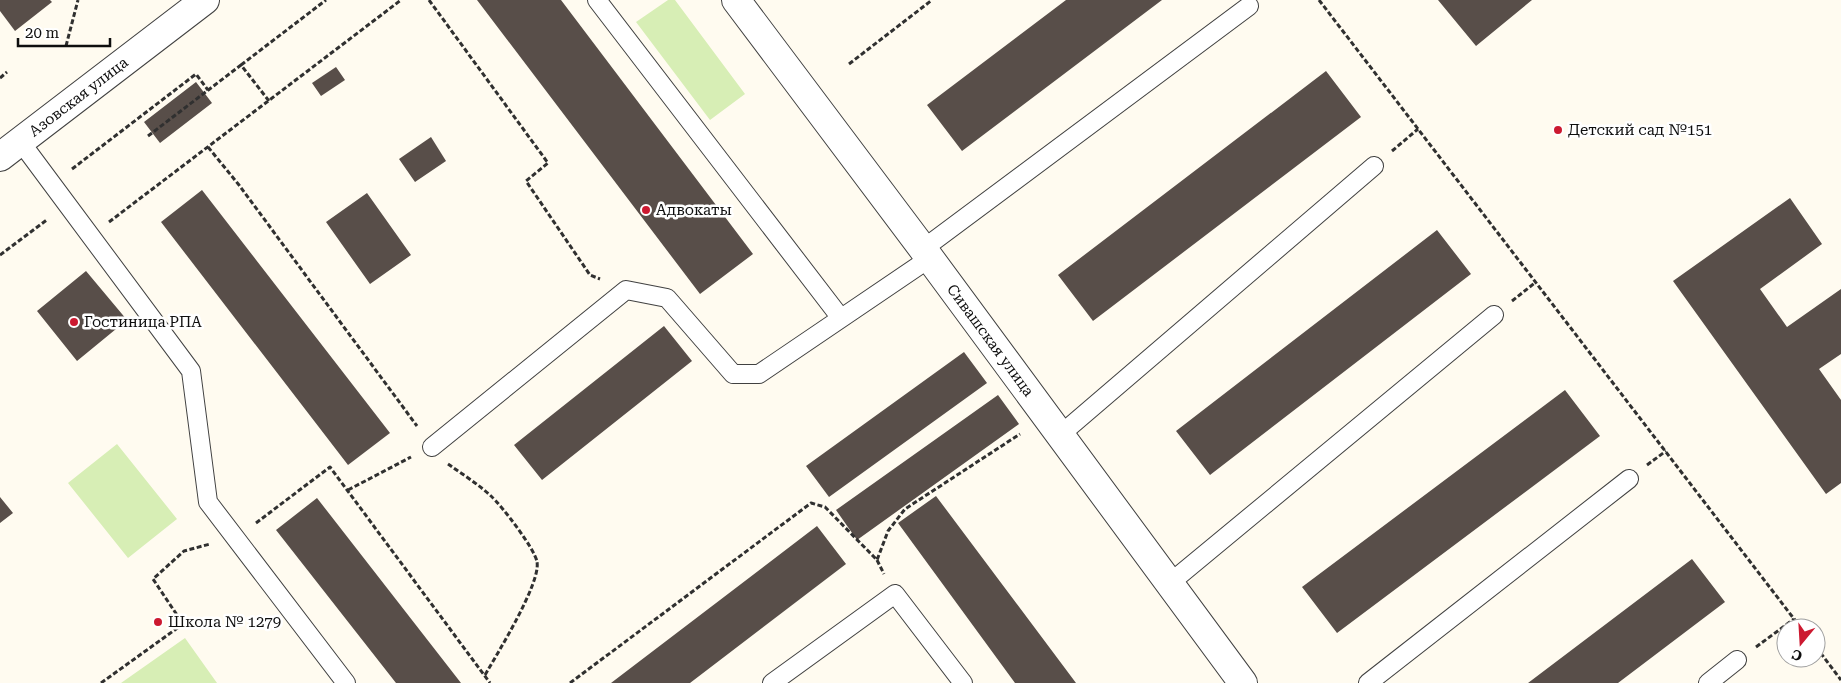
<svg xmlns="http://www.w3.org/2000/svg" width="1841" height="683" font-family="'Roboto Serif',serif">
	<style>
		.green { fill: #d7eeb5 }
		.building { fill: #584e49 }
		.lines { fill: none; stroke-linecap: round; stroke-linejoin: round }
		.service-casing { stroke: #414141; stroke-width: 20 }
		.minor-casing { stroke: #414141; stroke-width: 30 }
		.tertiary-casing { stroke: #414141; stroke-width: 30 }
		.path { stroke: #303030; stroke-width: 3; stroke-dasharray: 5 2.5; stroke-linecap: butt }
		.service { stroke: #fff; stroke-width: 18 }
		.minor { stroke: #fff; stroke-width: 28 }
		.tertiary { stroke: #fff; stroke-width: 28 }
		.poi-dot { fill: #cc1930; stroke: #fff; stroke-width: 2 }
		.labels { text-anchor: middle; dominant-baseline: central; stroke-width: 5; stroke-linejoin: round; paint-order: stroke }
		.street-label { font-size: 15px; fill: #0e0e0e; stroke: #fff }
		.poi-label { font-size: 15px; fill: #0e0e0e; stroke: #fff; text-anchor: start }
	</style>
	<rect width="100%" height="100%" fill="#fffbf0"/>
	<path class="green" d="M668 0H675L745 94 710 120 636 22Z
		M117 444 177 519 128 558 68 483Z
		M185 638 217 683H121Z"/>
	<path class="building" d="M0 0H50L52 2 15 31 0 11Z
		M477 0H561L753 254 700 294Z
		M1066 0H1162L962 151 927 105Z
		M1438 0H1532L1476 46Z
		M336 67 345 80 321 96 312 83Z
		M1326 71 1361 117 1093 321 1058 275Z
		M196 82 212 103 160 143 144 122Z
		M431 137 446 161 415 182 399 159Z
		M202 190 390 433 348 465 161 222Z
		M367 193 411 255 370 284 326 222Z
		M1790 198 1822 244 1760 289 1787 327 1841 289V354L1819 369 1841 400V483L1826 494 1673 281Z
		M1437 230 1471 274 1210 475 1176 431Z
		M86 271 127 320 77 361 37 311Z
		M664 326 692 361 542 480 514 445Z
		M964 352 987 383 829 497 806 466Z
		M1565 390 1600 436 1337 633 1302 587Z
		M998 395 1019 424 857 540 836 510Z
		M936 496 1076 683H1015L898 523Z
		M0 497 13 513 0 523Z
		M317 498 461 683H396L276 530Z
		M817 526 846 564 690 683H611Z
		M1692 559 1725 602 1618 683H1528Z"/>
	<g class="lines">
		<defs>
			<path id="service" d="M597 0 840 317
				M20 141 191 371 208 502 346 683
				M923 249 1249 6
				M1060 435 1374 166
				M432 447 626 290 667 298 733 374H759L930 258
				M1170 583 1494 315
				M772 683 895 594 963 683
				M1368 683 1629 479
				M1708 683 1737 660"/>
			<g id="minor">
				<path id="s1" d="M736 0 923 249 1243 683"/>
			</g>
			<g id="tertiary">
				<path id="s2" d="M0 157 205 0"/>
			</g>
		</defs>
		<use href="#service" class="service-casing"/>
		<use href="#minor" class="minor-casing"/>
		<use href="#tertiary" class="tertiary-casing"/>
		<path class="path" d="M429 0 548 163 526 181 590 275 600 279
			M1319 0 1801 628
			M66 46 78 0
			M849 64 932 0
			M241 65 326 0
			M0 78 7 72
			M148 136 241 65 269 101
			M208 147 239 185 417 426
			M1392 151 1418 129
			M72 169 196 74 208 90
			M109 222 401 0
			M0 255 48 219
			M1512 301 1536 282
			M448 464C462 474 478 484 491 496 502 506 535 549 537 562 541 583 497 654 485 675
			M1647 465 1666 451
			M348 490 411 457
			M256 523 330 467 490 683
			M877 560 884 574
			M1756 647 1794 619
			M1816 647 1841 680
			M101 683 183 624 153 579 184 551 210 544
			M570 683 811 503 825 507 877 560 888 531 905 509 1020 434"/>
		<use href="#service" class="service"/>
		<use href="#minor" class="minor"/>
		<use href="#tertiary" class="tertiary"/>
	</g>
	<g class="poi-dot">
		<circle cx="1558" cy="130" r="5"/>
		<circle cx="646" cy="210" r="5"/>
		<circle cx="74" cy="322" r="5"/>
		<circle cx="158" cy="622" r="5"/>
	</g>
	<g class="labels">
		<g class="street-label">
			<text stroke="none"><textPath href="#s2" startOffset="99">Азовская улица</textPath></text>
			<text stroke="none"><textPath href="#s1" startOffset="425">Сивашская улица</textPath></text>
		</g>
		<g class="poi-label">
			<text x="1568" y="130">Детский сад №151</text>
			<text x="656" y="210">Адвокаты</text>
			<text x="84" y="322">Гостиница РПА</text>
			<text x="168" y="622">Школа № 1279</text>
		</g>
	</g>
	<g transform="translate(1801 643) rotate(198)"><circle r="24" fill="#ffffff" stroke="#9f9f9f"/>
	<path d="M0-4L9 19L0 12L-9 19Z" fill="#cc1930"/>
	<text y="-8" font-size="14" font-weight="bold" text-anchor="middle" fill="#0e0e0e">С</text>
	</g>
	<path d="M18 38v8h92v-8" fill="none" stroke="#0e0e0e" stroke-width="2.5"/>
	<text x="25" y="38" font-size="15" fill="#0e0e0e" stroke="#ffffff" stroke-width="4" paint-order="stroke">20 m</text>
</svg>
